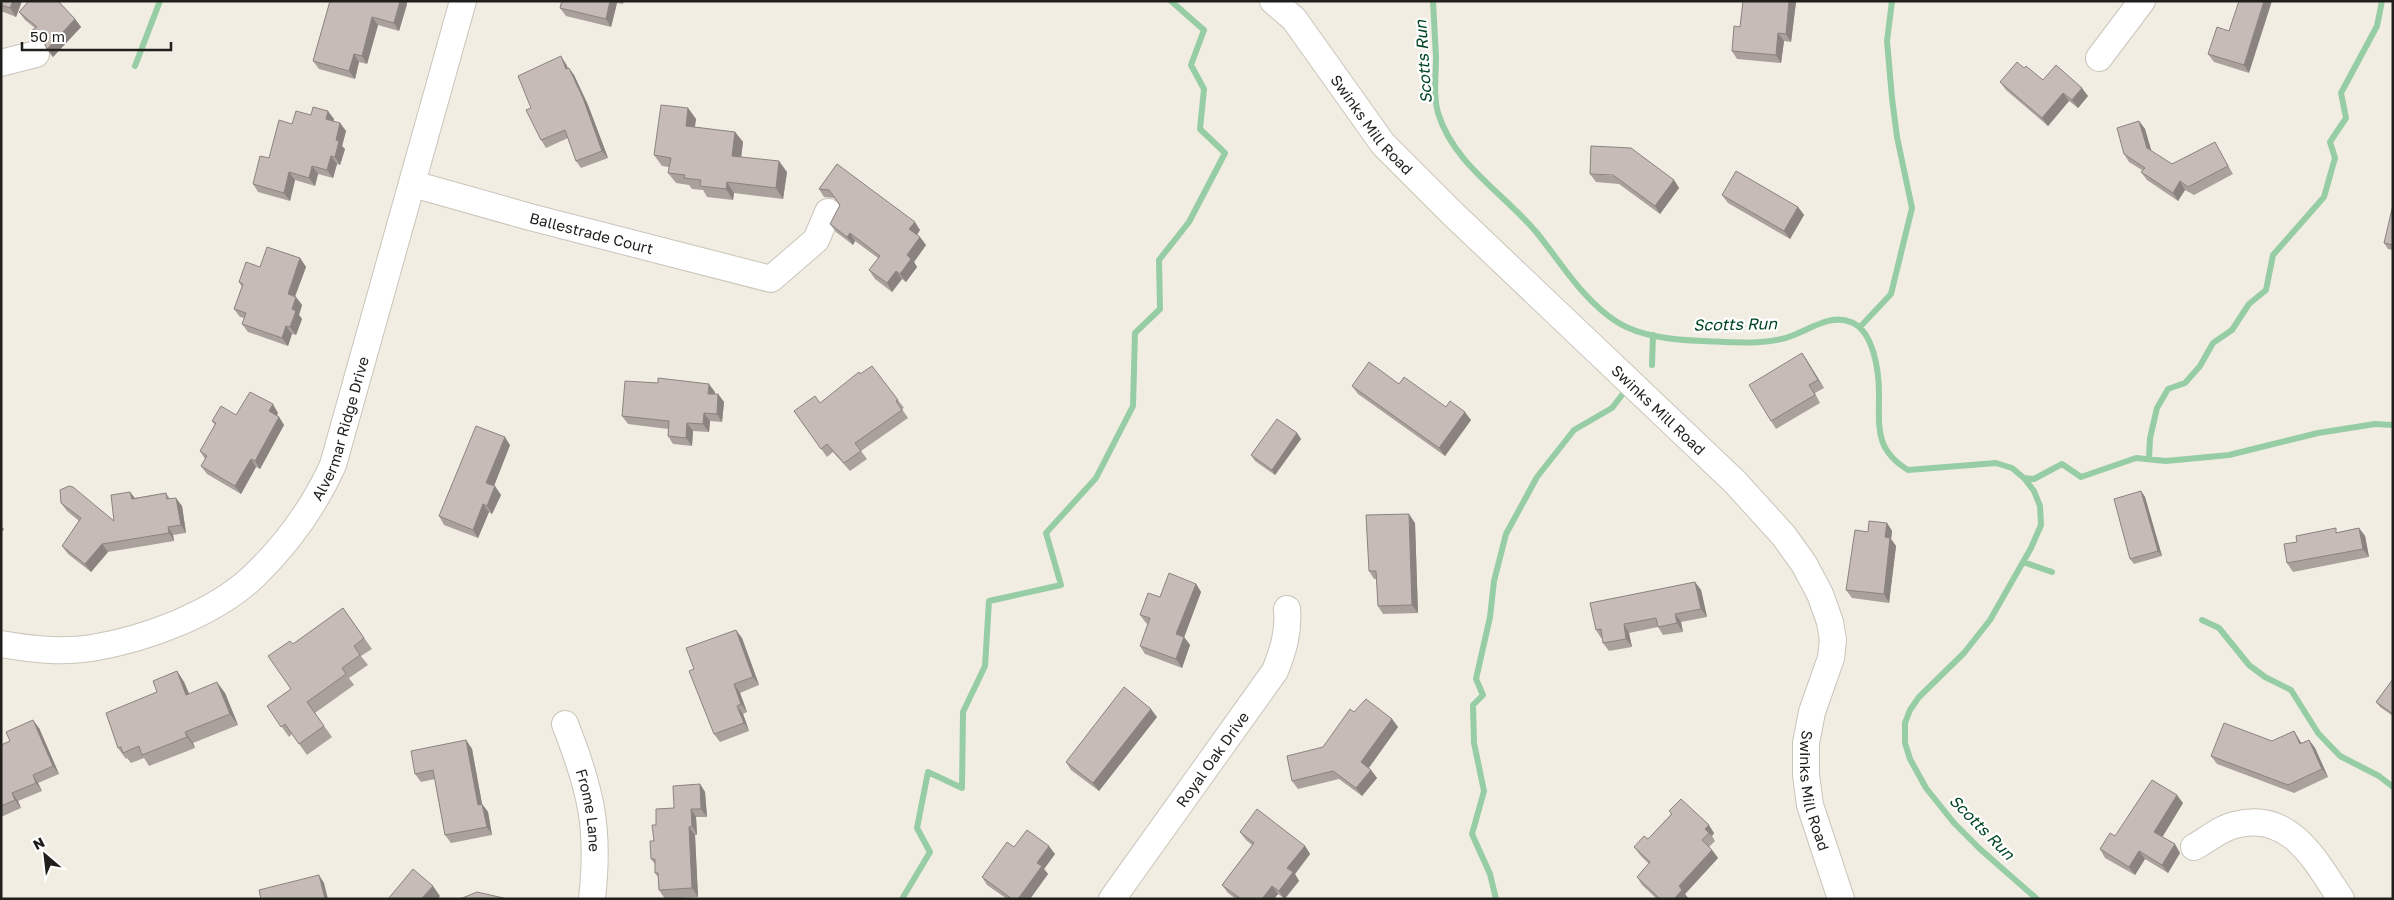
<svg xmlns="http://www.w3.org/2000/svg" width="2394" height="900" font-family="'Golos Text',sans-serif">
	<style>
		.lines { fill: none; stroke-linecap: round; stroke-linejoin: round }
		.stream { stroke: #96cda5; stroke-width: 6 }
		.minor-casing { stroke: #cac5bb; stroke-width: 28 }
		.minor { stroke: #fff; stroke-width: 26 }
		.wall { fill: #aaa19d }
		.shaded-wall { fill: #8b837f }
		.building { fill: #c6bbb6; stroke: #8b837f }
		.labels { text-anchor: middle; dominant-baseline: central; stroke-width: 4.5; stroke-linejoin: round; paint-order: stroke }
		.street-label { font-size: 15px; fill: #211f1b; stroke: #fff }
		.water-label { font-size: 16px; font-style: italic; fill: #014622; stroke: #fff }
	</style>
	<rect width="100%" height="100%" fill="#f2ede3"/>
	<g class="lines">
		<path class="stream" d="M1433 1C1434 20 1435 39 1436 57 1436 76 1433 95 1438 113 1454 165 1505 194 1537 233 1562 264 1583 300 1617 322 1641 337 1675 340 1703 341 1731 342 1768 346 1794 335 1812 328 1831 314 1851 322 1874 331 1879 372 1879 394 1879 428 1875 450 1908 470L1996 463 2012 468 2024 478 2034 491 2040 506 2041 525 2031 548 1990 620 1964 653 1919 697 1910 710 1905 723V743L1910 759 1926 788 1954 823 1980 849 2037 899
			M135 66 160 1
			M1860 327 1891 294 1912 208 1897 137 1892 98 1887 41 1892 1
			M1652 365 1653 335
			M2149 459 2150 438 2157 408 2168 389 2185 383 2200 366 2213 343 2232 330 2249 304 2266 290 2273 255 2324 197 2335 158 2330 142 2346 118 2341 93 2377 26 2382 1
			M2024 478 2034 479 2062 464 2081 477 2136 458 2166 461 2229 455 2318 433 2375 424 2393 425
			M2023 562 2052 572
			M2202 620 2219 628 2249 665 2265 677 2291 690 2318 733 2340 756 2379 776 2393 787
			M902 899 930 852 917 828 928 772 962 788 963 712 985 666 989 601 1061 585 1046 533 1096 478 1133 406 1135 333 1160 309 1159 260 1189 222 1225 153 1200 129 1204 89 1191 65 1204 30 1171 1
			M1496 899 1490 874 1472 834 1484 791 1474 743 1473 705 1483 695 1476 679 1490 617 1494 581 1506 534 1537 477 1574 430 1612 408 1622 395"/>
		<defs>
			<g id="minor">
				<path id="s1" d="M1273 1 1294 19 1383 144 1453 214 1735 482 1784 536 1804 564 1820 594 1830 622 1833 640 1831 658 1812 712 1806 743V775L1810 805 1841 899"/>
				<path d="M2099 58 2142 1"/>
				<path d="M1 63 36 54"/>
				<path id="s2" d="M413 184 530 217 771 279 816 240 828 212"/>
				<path id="s3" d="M1 644C31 649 62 653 92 648 146 639 214 614 254 576 287 544 314 507 333 465L463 1"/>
				<path id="s4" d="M565 724C591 790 600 828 592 899"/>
				<path d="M2194 847C2207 840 2221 828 2235 825 2290 810 2315 860 2341 899"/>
				<path id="s5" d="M1112 899 1275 671C1283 651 1289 632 1287 609"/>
			</g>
		</defs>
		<use href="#minor" class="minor-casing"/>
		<use href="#minor" class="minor"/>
	</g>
	<path class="wall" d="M1 1H22L16 17 1 11Z
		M330 1H406L407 4 399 31 378 25 367 64 359 62 355 79 319 69 313 61Z
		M561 1H624L623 4 617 3 611 27 566 16 560 8 561 2Z
		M1743 1H1795L1796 2 1791 42 1784 41 1781 63 1737 59 1732 51 1740 27Z
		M19 12 75 19 81 27 53 57 47 49 44 43 36 39 31 31 35 28 25 20Z
		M2229 31 2249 73 2214 62 2208 54Z
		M566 64 568 68 574 75 588 105 608 158 581 168 576 161 568 138 546 148 541 140 531 108Z
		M2024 68 2043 80 2088 96 2078 108 2069 101 2048 126 2006 90 2000 82Z
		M688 108 696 119 695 127 735 132 743 142 741 157 787 172 783 199 734 193 733 200 707 197 703 190 692 189 689 185 676 183 668 173 669 167 662 166 654 155Z
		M311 115 334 119 333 121 340 123 346 131 342 146 345 149 340 165 337 164 333 178 318 174 315 186 295 180 290 201 258 192 253 184 269 158 292 124Z
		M2139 121 2145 129 2151 151 2172 164 2220 151 2233 174 2194 195 2185 190 2178 201 2147 180 2141 172 2142 170 2129 162 2124 154Z
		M837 164 920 230 917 235 926 245 914 262 917 267 906 282 902 279 892 292 875 279 869 270 878 258 855 241 853 245 836 232 830 224 840 205 834 198 824 197 819 189Z
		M1590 174 1674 180 1679 188 1660 214 1619 184 1596 182Z
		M1722 195 1798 207 1804 215 1790 239 1728 203Z
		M2393 205V250L2388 249 2384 243Z
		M300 258 306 267 295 296 302 305 299 315 302 319 296 335 292 334 288 346 248 332 242 324 244 318 240 317 234 309 242 287 239 282 260 267Z
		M1802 353 1808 362 1824 388 1815 393 1820 403 1776 429 1771 421Z
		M860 374 898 400 904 408 902 409 908 418 861 451 867 459 850 471 833 452 827 457 794 411 820 403Z
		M1399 384 1446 407 1471 420 1445 456 1358 394 1352 386Z
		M715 392 714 394H718L724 402 722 422 710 421 709 432 693 431 692 446 673 444 668 436V429L628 424 622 416Z
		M278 413 277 415 279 417 284 425 260 469 256 467 241 494 207 474 201 466 205 459 200 451 215 425 212 421 236 415Z
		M1297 433 1301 439 1275 475 1255 461 1251 455Z
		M510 445 494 486 501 495 492 514 489 512 478 538 444 525 439 516Z
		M2141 491 2145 497 2162 556 2134 564 2130 559Z
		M130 492 135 498 166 493 170 499 182 506 186 533 173 535 174 541 108 552 91 572 68 554 62 546 79 521 67 511 61 503 114 521Z
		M1415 523 1418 613 1383 614 1378 606 1377 579H1374L1369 571Z
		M1887 523 1892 531 1891 539 1896 546 1889 603 1852 598 1846 590 1868 532Z
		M2359 528 2365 536 2369 557 2293 572 2287 563 2297 542 2339 532Z
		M1695 582 1701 590 1707 617 1681 622 1683 632 1663 635 1658 627 1629 633 1632 647 1609 651 1603 643V638H1601L1596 630Z
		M1196 584 1201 592 1184 637 1190 645 1182 668 1145 654 1140 646 1148 624 1146 623 1140 615 1160 597Z
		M343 608 372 649 361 656 368 665 349 678 354 685 315 713 332 737 307 755 292 734 289 737 267 706 291 689 293 644Z
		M742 638 759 685 740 693 747 712 743 714 749 731 720 742 714 734 694 669Z
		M177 671 184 682 189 694 225 693 238 725 193 743 195 748 149 766 144 758 131 763 127 758 126 759 118 748 157 692Z
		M2393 679V716L2380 707 2376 702Z
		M1354 712 1392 719 1398 727 1369 768 1371 770 1377 778 1362 796 1339 779 1298 789 1292 781Z
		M1157 717 1099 791 1071 770 1066 762Z
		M39 728 59 774 38 783 42 791 18 801 21 808 1 817V745Z
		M2294 731 2301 743 2309 740 2315 748 2328 777 2294 793 2217 764 2211 756 2272 741Z
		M466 740 472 749 482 804 488 812 492 835 451 843 445 835 435 779 421 782 415 774Z
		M700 784 705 792 707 817H696L697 835H695L698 897 665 899 659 890 658 877 655 873V864L651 859 656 825Z
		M2183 803 2162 837 2180 853 2168 873 2145 859 2135 875 2105 858 2100 849 2115 836Z
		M1669 811 1714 833 1712 836 1715 841 1709 847 1712 850 1718 858 1685 894 1688 898V899H1657L1642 885 1637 877 1649 864 1640 855 1634 847 1648 839 1671 814Z
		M1240 832 1305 846 1310 854 1295 874 1299 881 1285 899 1278 894 1274 899H1236L1228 893 1222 885 1252 845 1246 840Z
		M1014 847 1055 854 1044 869 1048 874 1030 899H1007L987 885 982 877Z"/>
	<path class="shaded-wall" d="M13 1H22L16 17 10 8Z
		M400 1H406L407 4 399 31 394 23Z
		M610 1H616L617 3 611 27 606 19Z
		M1789 1H1795L1796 2 1791 42 1786 34Z
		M2264 1H2272L2249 73 2244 65Z
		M372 17 378 25 367 64 362 56Z
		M75 19 81 27 53 57 47 49Z
		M1778 33 1784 41 1781 63 1776 55Z
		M354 54 359 62 355 79 349 71Z
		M561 56 566 64 571 76 566 69Z
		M569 68 574 75 588 105 608 158 602 151Z
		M2082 88 2088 96 2078 108 2072 100Z
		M2063 93 2069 101 2048 126 2042 118Z
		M688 108 696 119 693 136 686 126Z
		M328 111 334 119 332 127 326 119Z
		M2139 121 2145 129 2153 156 2147 148Z
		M340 123 346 131 342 146 345 149 340 165 335 157 336 140Z
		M735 132 743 142 740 166 732 156Z
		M331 156 337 164 333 178 327 170Z
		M779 161 787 172 783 199 776 188Z
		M312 166 318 174 315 186 309 178Z
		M289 172 295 180 290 201 284 193Z
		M1674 180 1679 188 1660 214 1655 206Z
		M2180 181 2185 190 2178 201 2173 193Z
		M727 182 734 193 733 200 726 189Z
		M1798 207 1804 215 1790 239 1784 231Z
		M915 222 920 230 915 237 909 229Z
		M850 233 855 241 853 245 847 237Z
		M920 237 926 245 914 262 917 267 906 282 900 274 907 255Z
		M300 258 306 267 293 302 288 294Z
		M896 271 902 279 892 292 887 283Z
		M296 297 302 305 299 315 302 319 296 335 290 327 292 309Z
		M286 326 292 334 288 346 282 338Z
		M1802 353 1808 362 1824 388 1818 380Z
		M709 384 715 392 714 402 708 394Z
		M718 394 724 402 722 422 717 414Z
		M273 404 278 413 275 419 269 411Z
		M1465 412 1471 420 1445 456 1439 448Z
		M704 413 710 421 709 432 703 424Z
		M279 417 284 425 260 469 255 461Z
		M687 423 693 431 692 446 686 438Z
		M1297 433 1301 439 1275 475 1272 470Z
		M505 437 510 445 492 491 486 483Z
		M251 459 256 467 241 494 235 486Z
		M495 486 501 495 492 514 487 506Z
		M2141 491 2145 497 2162 556 2158 551Z
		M130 492 136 500 132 499Z
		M176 498 182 506 186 533 181 525Z
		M483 504 489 512 478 538 473 530Z
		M1409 514 1415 523 1418 613 1412 605Z
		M1887 523 1892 531 1891 539 1896 546 1889 603 1884 594 1885 537Z
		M1 526 4 529 1 533Z
		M168 527 173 535 174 541 169 533Z
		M2359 528 2365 536 2369 557 2363 549Z
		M102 544 108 552 91 572 85 564Z
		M1695 582 1701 590 1707 617 1701 609Z
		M1196 584 1201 592 1182 643 1176 634Z
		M1675 614 1681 622 1683 632 1677 623Z
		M1624 624 1629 633 1632 647 1626 639Z
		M736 630 742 638 759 685 753 677Z
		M1184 637 1190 645 1182 668 1176 659Z
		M177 671 184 682 194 705 186 695Z
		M217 682 225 693 238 725 230 714Z
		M734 684 740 693 747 712 741 704Z
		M737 706 743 714 749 731 744 723Z
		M1151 709 1157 717 1099 791 1093 783Z
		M1392 719 1398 727 1367 770 1361 762Z
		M33 720 39 728 59 774 53 766Z
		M2294 731 2299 739 2306 752 2300 744Z
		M185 732 193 743 195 748 187 737Z
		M466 740 472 749 482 804 488 812 492 835 487 827 478 805Z
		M2309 740 2315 748 2328 777 2322 769Z
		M1371 770 1377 778 1362 796 1356 788Z
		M33 775 38 783 42 791 36 783Z
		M700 784 705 792 707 817 701 809Z
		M12 793 18 801 21 808 15 800Z
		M2177 795 2183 803 2160 841 2154 832Z
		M691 809 696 817 697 835 692 826Z
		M1709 825 1714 833 1712 836 1705 829Z
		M689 827 695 835 698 897 692 888Z
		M2175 844 2180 853 2168 873 2162 865Z
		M1049 846 1055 854 1044 869 1048 874 1030 899H1018L1037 863Z
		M1305 846 1310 854 1295 874 1299 881 1284 899 1279 891 1287 868Z
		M1712 850 1718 858 1685 894 1688 898V899H1674L1679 886Z
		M2139 851 2145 859 2135 875 2129 867Z
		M319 875 324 883 328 899H325Z
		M433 886 440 896 438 899H421Z
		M1272 886 1278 894 1274 899H1262Z"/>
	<path class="building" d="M1 1H13L10 8 1 5Z
		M29 1H58L75 19 47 49 41 36 31 31 37 27 19 12Z
		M330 1H400L394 23 372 17 362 56 354 54 349 71 313 61Z
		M562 1H610L606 19 560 8Z
		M1743 1H1789L1786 34 1778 33 1776 55 1732 51 1734 26 1740 27Z
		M2239 1H2264L2244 65 2208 54 2217 27 2229 31Z
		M561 56 566 69 569 68 583 98 602 151 576 161 565 130 541 140 526 110 531 108 518 76Z
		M2017 62 2024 68 2026 66 2043 80 2056 65 2082 88 2072 100 2063 93 2042 118 2000 82Z
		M661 105 688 108 686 126 735 132 732 156 779 161 776 188 727 182 726 189 700 186 701 180 684 178 685 175 668 173 671 158 654 155Z
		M313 107 328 111 326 119 340 123 336 140 339 141 335 157 331 156 327 170 312 166 309 178 289 172 284 193 253 184 260 156 269 158 279 120 292 124 296 111 311 115Z
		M2139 121 2147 148 2172 164 2215 142 2228 166 2188 187 2180 181 2173 193 2141 172 2145 168 2124 154 2117 128Z
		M1591 146 1631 148 1674 180 1655 206 1613 175 1590 174Z
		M837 164 915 222 909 229 920 237 907 255 911 259 900 274 896 271 887 283 869 270 880 256 850 233 847 237 830 224 840 205 829 190 819 189Z
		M1736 171 1798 207 1784 231 1722 195Z
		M2393 205V245L2384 243Z
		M267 247 300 258 288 294 296 297 292 309 296 311 290 327 286 326 282 338 242 324 246 313 234 309 243 284 239 282 246 262 260 267Z
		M1802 353 1818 380 1809 385 1815 395 1771 421 1749 385Z
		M1369 362 1399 384 1404 377 1446 407 1450 401 1465 412 1439 448 1352 386Z
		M872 366 898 400 896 401 902 410 855 443 861 451 844 463 827 444 821 449 794 411 815 396 820 403 859 372 860 374Z
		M658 378 709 384 708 394H718L717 414 704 413 703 424 687 423 686 438 668 436 669 421 622 416 625 381 658 383Z
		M250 392 273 404 269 411 279 417 255 461 251 459 235 486 201 466 207 456 200 451 216 423 212 421 221 406 236 415Z
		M1277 419 1297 433 1272 470 1251 455Z
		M476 426 505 437 486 483 495 486 487 506 483 504 473 530 439 516Z
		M69 486 73 487 114 521 111 495 130 492 132 499 166 493 167 499 176 498 181 525 168 527 169 533 102 544 85 564 62 546 81 518 61 503 60 490Z
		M2141 491 2158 551 2130 559 2114 499Z
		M1409 514 1412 605 1378 606 1376 571H1369L1366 515Z
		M1869 521 1887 523 1885 537 1890 538 1884 594 1846 590 1855 530 1868 532Z
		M2336 528V533L2359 528 2363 549 2287 563 2284 544 2297 542 2296 536Z
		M1169 573 1196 584 1176 634 1184 637 1176 659 1140 646 1150 618 1140 615 1148 593 1160 597Z
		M1695 582 1701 609 1675 614 1677 623 1658 627 1656 618 1624 624 1626 639 1603 643 1601 629 1596 630 1590 603Z
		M343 608 364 638 354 646 360 655 342 668 346 674 307 702 324 726 299 744 285 724 281 727 267 706 291 689 268 656 290 641 293 644Z
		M736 630 753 677 734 684 741 704 737 706 744 723 714 734 689 671 694 669 686 648Z
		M177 671 186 695 217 682 230 714 185 732 187 737 142 755 139 746 123 753 121 747 118 748 106 713 157 692 153 681Z
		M2393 679V714L2376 702Z
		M1124 687 1151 709 1093 783 1066 762Z
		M1366 699 1392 719 1361 762 1371 770 1356 788 1333 771 1292 781 1287 756 1323 747 1350 709 1354 712Z
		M33 720 53 766 33 775 36 783 12 793 15 800 1 806V745L10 741 6 732Z
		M2224 723 2272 741 2294 731 2300 744 2309 740 2322 769 2288 785 2211 756Z
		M466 740 478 805 482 804 487 827 445 835 433 770 415 774 411 751Z
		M2152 780 2177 795 2154 832 2175 844 2162 865 2139 851 2129 867 2100 849 2110 833 2115 836Z
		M700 784 701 809H691L692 826 689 827 692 888 659 890 658 873H655V859H651L650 841H654L652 825H656V809L674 808 673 786Z
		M1681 799 1709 825 1705 829 1709 833 1702 840 1712 850 1679 886 1682 890 1674 899H1660L1637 877 1650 862 1634 847 1644 836 1648 839 1672 814 1669 811Z
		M1257 809 1305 846 1287 868 1293 872 1279 891 1272 886 1262 899H1241L1222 885 1254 843 1240 832Z
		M1027 830 1049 846 1037 863 1042 866 1018 899H1012L982 877 1007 842 1014 847Z
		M413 869 433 886 421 899H388Z
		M319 875 325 899H261L259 890Z
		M477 892 508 899H460Z"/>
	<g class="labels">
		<g class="street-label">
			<text stroke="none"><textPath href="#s1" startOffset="159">Swinks Mill Road</textPath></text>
			<text stroke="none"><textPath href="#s2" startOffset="185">Ballestrade Court</textPath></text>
			<text stroke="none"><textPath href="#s1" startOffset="564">Swinks Mill Road</textPath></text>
			<text stroke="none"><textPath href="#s3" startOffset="445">Alvermar Ridge Drive</textPath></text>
			<text stroke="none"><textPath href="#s5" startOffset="172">Royal Oak Drive</textPath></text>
			<text stroke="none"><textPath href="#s1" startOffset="1014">Swinks Mill Road</textPath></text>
			<text stroke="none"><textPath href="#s4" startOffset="90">Frome Lane</textPath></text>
		</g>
		<g class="water-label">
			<text transform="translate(1423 62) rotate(-94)">Scotts Run</text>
			<text transform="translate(1735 324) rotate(-1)">Scotts Run</text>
			<text transform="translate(1982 827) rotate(45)">Scotts Run</text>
		</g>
	</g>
	<rect width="2394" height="900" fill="none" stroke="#211f1b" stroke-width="5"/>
	<g transform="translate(45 855) rotate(332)" stroke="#ffffff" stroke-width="4" paint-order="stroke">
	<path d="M0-4L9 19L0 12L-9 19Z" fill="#211f1b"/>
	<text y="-8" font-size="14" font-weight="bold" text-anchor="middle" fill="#211f1b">N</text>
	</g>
	<path d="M22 42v8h149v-8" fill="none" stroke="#211f1b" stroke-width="2.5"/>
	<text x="30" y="42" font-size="15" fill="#211f1b" stroke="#ffffff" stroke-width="4" paint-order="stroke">50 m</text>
</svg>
